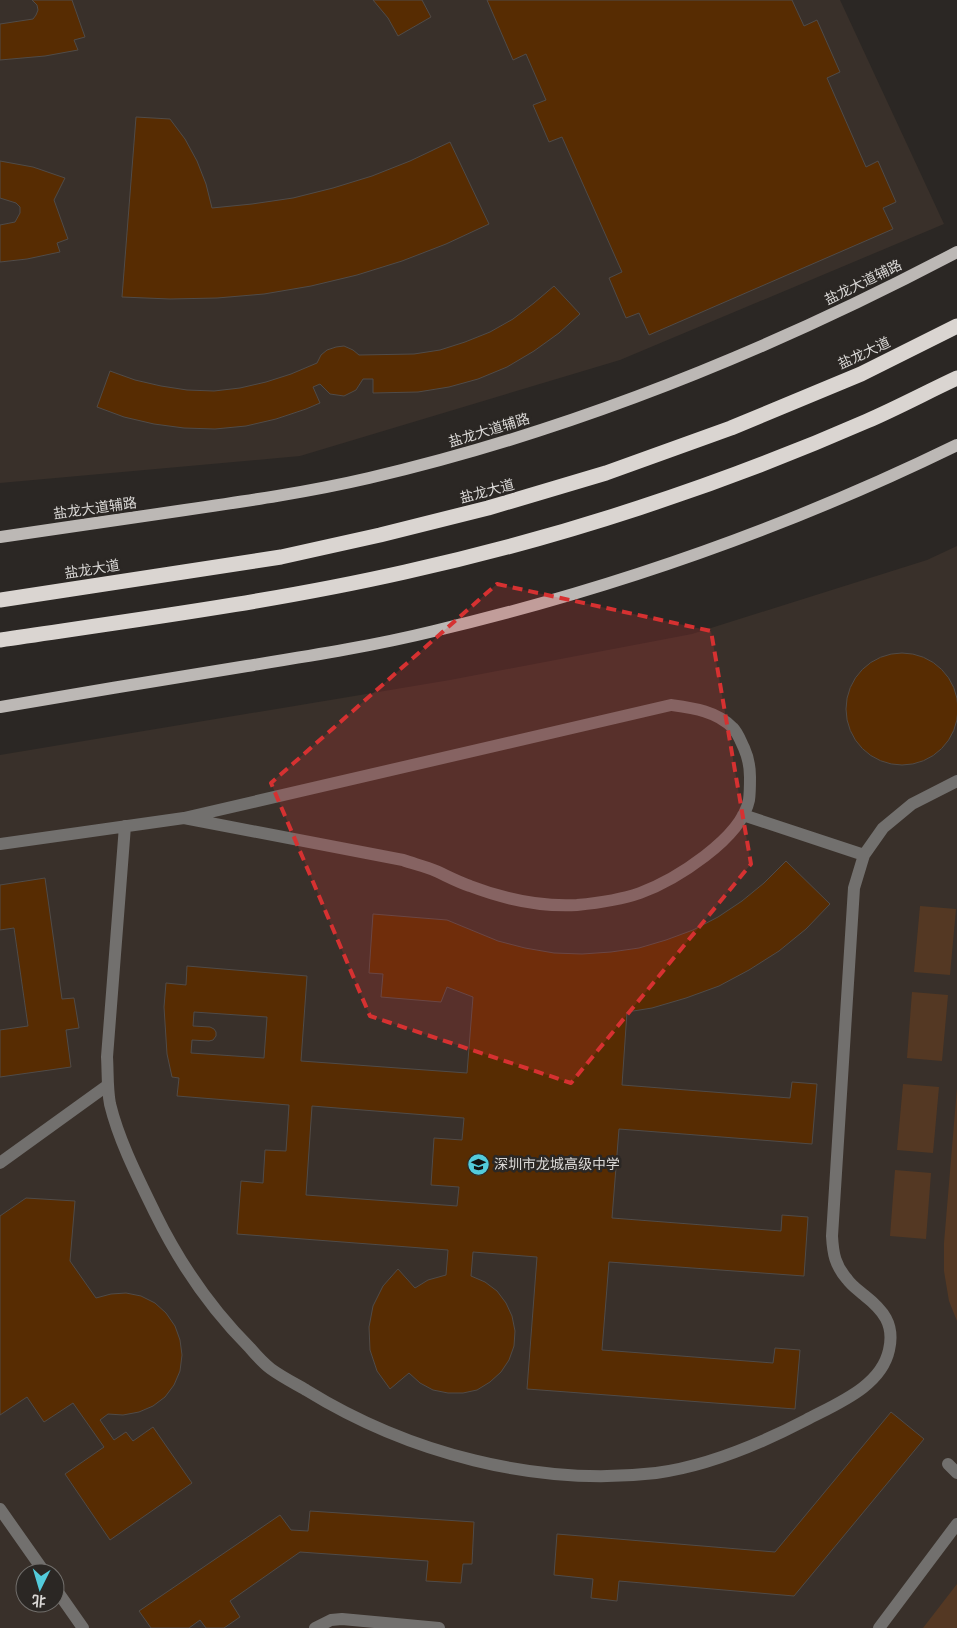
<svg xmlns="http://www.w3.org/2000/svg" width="957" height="1628" font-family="Cabin,'Noto Sans SC',sans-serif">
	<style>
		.built { fill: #39302a; fill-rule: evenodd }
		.green { fill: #543823 }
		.building { fill: #572c02; stroke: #504b48; fill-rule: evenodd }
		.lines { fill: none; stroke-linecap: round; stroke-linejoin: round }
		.minor { stroke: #72706e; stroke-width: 12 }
		.major { stroke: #bcb8b5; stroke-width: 12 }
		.highway { stroke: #dad5d1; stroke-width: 15 }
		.marked { fill: #d63131; fill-opacity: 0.2; stroke: #d63131; stroke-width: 4; stroke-dasharray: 10 6; stroke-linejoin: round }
		.labels { text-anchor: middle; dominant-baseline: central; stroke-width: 5; stroke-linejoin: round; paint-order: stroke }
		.street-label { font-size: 14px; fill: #dad8d6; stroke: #2b2724 }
		.poi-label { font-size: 14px; fill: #dad8d6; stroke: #2b2724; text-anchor: start }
	</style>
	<rect width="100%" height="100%" fill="#2b2724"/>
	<path class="built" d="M0 0H840L944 224 620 360 300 456 0 483Z
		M957 546V1628H0V755L450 680 692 634 927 560ZM25 1573H55V1603H25Z"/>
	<path class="green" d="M920 906 956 909 950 975 914 972Z
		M912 992 948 995 942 1061 907 1058Z
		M903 1084 939 1087 933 1153 897 1150Z
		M957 1088V1321L949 1301 944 1271V1243Z
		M895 1170 931 1173 926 1239 890 1236Z
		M957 1584V1628H923Z"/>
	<path class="building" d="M32 0H72L85 37 74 40 78 50 45 56 0 60V24L33 19 36 15 38 10 37 5Z
		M373 0H422L431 17 398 36 388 18Z
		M487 0H792L804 26 817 20 840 72 827 78 866 167 878 161 896 202 883 208 893 229 649 335 639 313 626 318 609 278 622 272 562 137 549 142 533 105 546 100 526 54 513 60Z
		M136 117 170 119 185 139 197 161 206 184 212 208 252 204 293 198 333 188 372 176 410 161 450 142 489 224 446 244 402 261 357 275 311 286 264 294 217 298 170 299 122 297Z
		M0 161 33 167 65 178 54 200 68 239 57 243 60 252 27 259 0 262V225L15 222 20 213V207L16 203 0 198Z
		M554 286 580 314 559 333 534 351 507 367 478 379 449 387 418 392 373 393V379H363L356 390 344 396 330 394 320 384 313 387 320 403 306 409 276 419 246 426 215 429 184 428 154 424 124 417 97 407 110 371 135 380 161 386 187 390 214 391 240 388 266 382 291 374 317 363 321 355 327 350 336 347 344 346 353 350 359 355 414 354 440 350 465 342 490 332 513 319 534 303Z
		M846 709a56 56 0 1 1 112 0a56 56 0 1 1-112 0Z
		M786 861 830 904 806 929 779 951 749 970 719 986 686 998 652 1008 627 1012 622 1085 790 1098 792 1082 817 1084 812 1144 619 1129 612 1218 781 1231 782 1215 808 1217 804 1276 609 1262 602 1350 773 1363 775 1348 800 1350 795 1409 527 1389 537 1257 473 1252 471 1276 485 1282 497 1291 506 1303 512 1316 515 1331 514 1346 509 1360 501 1372 490 1382 477 1390 463 1393H448L433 1390 420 1383 409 1373 390 1389 377 1371 370 1350 369 1327 373 1306 383 1286 398 1269 415 1288 428 1280 446 1275 448 1250 237 1234 241 1181 263 1183 265 1150 286 1151 289 1105 177 1096 179 1078 172 1077 167 1054 164 1007 166 983 186 985 187 966 307 976 301 1061 467 1073 473 997 447 987 441 1002 381 997 383 974 369 973 373 914 447 920 498 941 525 948 554 953 582 954 611 952 639 948 666 940 693 930 718 917 742 901 764 883ZM194 1012 267 1017 264 1058 191 1053 192 1040 209 1041 213 1040 216 1036V1032L214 1029 210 1027 193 1026ZM312 1106 464 1118 462 1140 434 1138 431 1185 459 1187 457 1206 306 1195Z
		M45 878 62 999 74 998 79 1028 66 1030 71 1067 0 1077V1030L28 1026 14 928 0 930V885Z
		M26 1198 75 1201 70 1261 96 1298 111 1294 126 1293 141 1296 155 1303 166 1313 175 1326 180 1340 182 1355 180 1371 174 1385 165 1397 153 1406 139 1412 123 1415 108 1414 100 1420 114 1440 126 1432 133 1441 153 1427 192 1483 110 1540 65 1474 104 1447 73 1403 44 1422 27 1397 0 1415V1216Z
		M891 1412 924 1439 794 1596 619 1581 617 1601 591 1598 593 1579 554 1575 557 1534 775 1552Z
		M310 1511 474 1522 472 1564H463L461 1583 426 1581 428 1561 300 1552 230 1601 240 1617 224 1628H206L200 1620 189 1628H151L139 1611 280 1515 291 1530 308 1531Z"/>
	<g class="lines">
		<path class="minor" d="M743 815 864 855
			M125 826 107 1057C108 1072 107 1088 110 1104 119 1141 138 1178 155 1213 179 1262 211 1309 250 1348 256 1355 263 1363 271 1369 282 1377 294 1383 306 1390 408 1453 536 1487 656 1473 709 1466 760 1444 806 1420 836 1404 881 1387 889 1350 895 1324 883 1310 864 1295 858 1290 851 1285 847 1279 835 1265 833 1254 832 1236L854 888 864 855 883 828 912 804 957 781
			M0 844 184 818 671 705C693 708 717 711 733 728 738 733 741 742 744 748 748 757 750 767 750 777 750 784 750 793 749 800 741 839 675 880 640 893 620 900 598 903 577 905 541 907 504 899 470 886 458 882 447 876 436 871 425 866 414 864 403 860L184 818
			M0 1163 108 1085
			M948 1464 957 1473
			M0 1509 45 1573
			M55 1588 83 1628
			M315 1628 331 1620 342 1619 439 1628
			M879 1628 957 1524"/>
		<path class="major" d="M0 537C62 528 123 519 185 510 247 501 309 492 369 478 575 430 771 350 957 252
			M0 707C82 693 165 679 247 666 309 656 373 646 434 631 616 588 789 527 957 445"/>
		<path class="highway" d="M0 600 281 557 380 535 488 508 606 473 731 428 861 374 957 326
			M0 640C135 620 272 602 405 572 560 538 721 485 867 421 897 408 927 392 957 378"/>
	</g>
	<path class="marked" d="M497 584 711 631 751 864 571 1083 370 1016 271 783Z"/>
	<defs>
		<symbol id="school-disc" viewBox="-11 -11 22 22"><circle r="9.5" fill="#53cbdb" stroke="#2b2724"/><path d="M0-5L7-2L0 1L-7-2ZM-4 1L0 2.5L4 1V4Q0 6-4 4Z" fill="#111"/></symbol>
	</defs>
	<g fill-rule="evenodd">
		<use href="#school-disc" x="466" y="1152" width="25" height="25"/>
	</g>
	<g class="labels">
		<g class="street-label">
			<text transform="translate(863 282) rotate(-26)">盐龙大道辅路</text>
			<text transform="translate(864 353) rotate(-25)">盐龙大道</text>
			<text transform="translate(489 430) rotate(-17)">盐龙大道辅路</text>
			<text transform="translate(487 491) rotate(-15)">盐龙大道</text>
			<text transform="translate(95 508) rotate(-8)">盐龙大道辅路</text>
			<text transform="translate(92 569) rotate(-9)">盐龙大道</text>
		</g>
		<g class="poi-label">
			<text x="494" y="1164">深圳市龙城高级中学</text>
		</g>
	</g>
	<g transform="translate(40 1588) rotate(185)"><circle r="24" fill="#2b2724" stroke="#716e6b"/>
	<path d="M0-4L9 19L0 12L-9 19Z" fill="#53cbdb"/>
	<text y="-8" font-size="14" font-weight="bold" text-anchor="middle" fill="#dad8d6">北</text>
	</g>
</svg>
